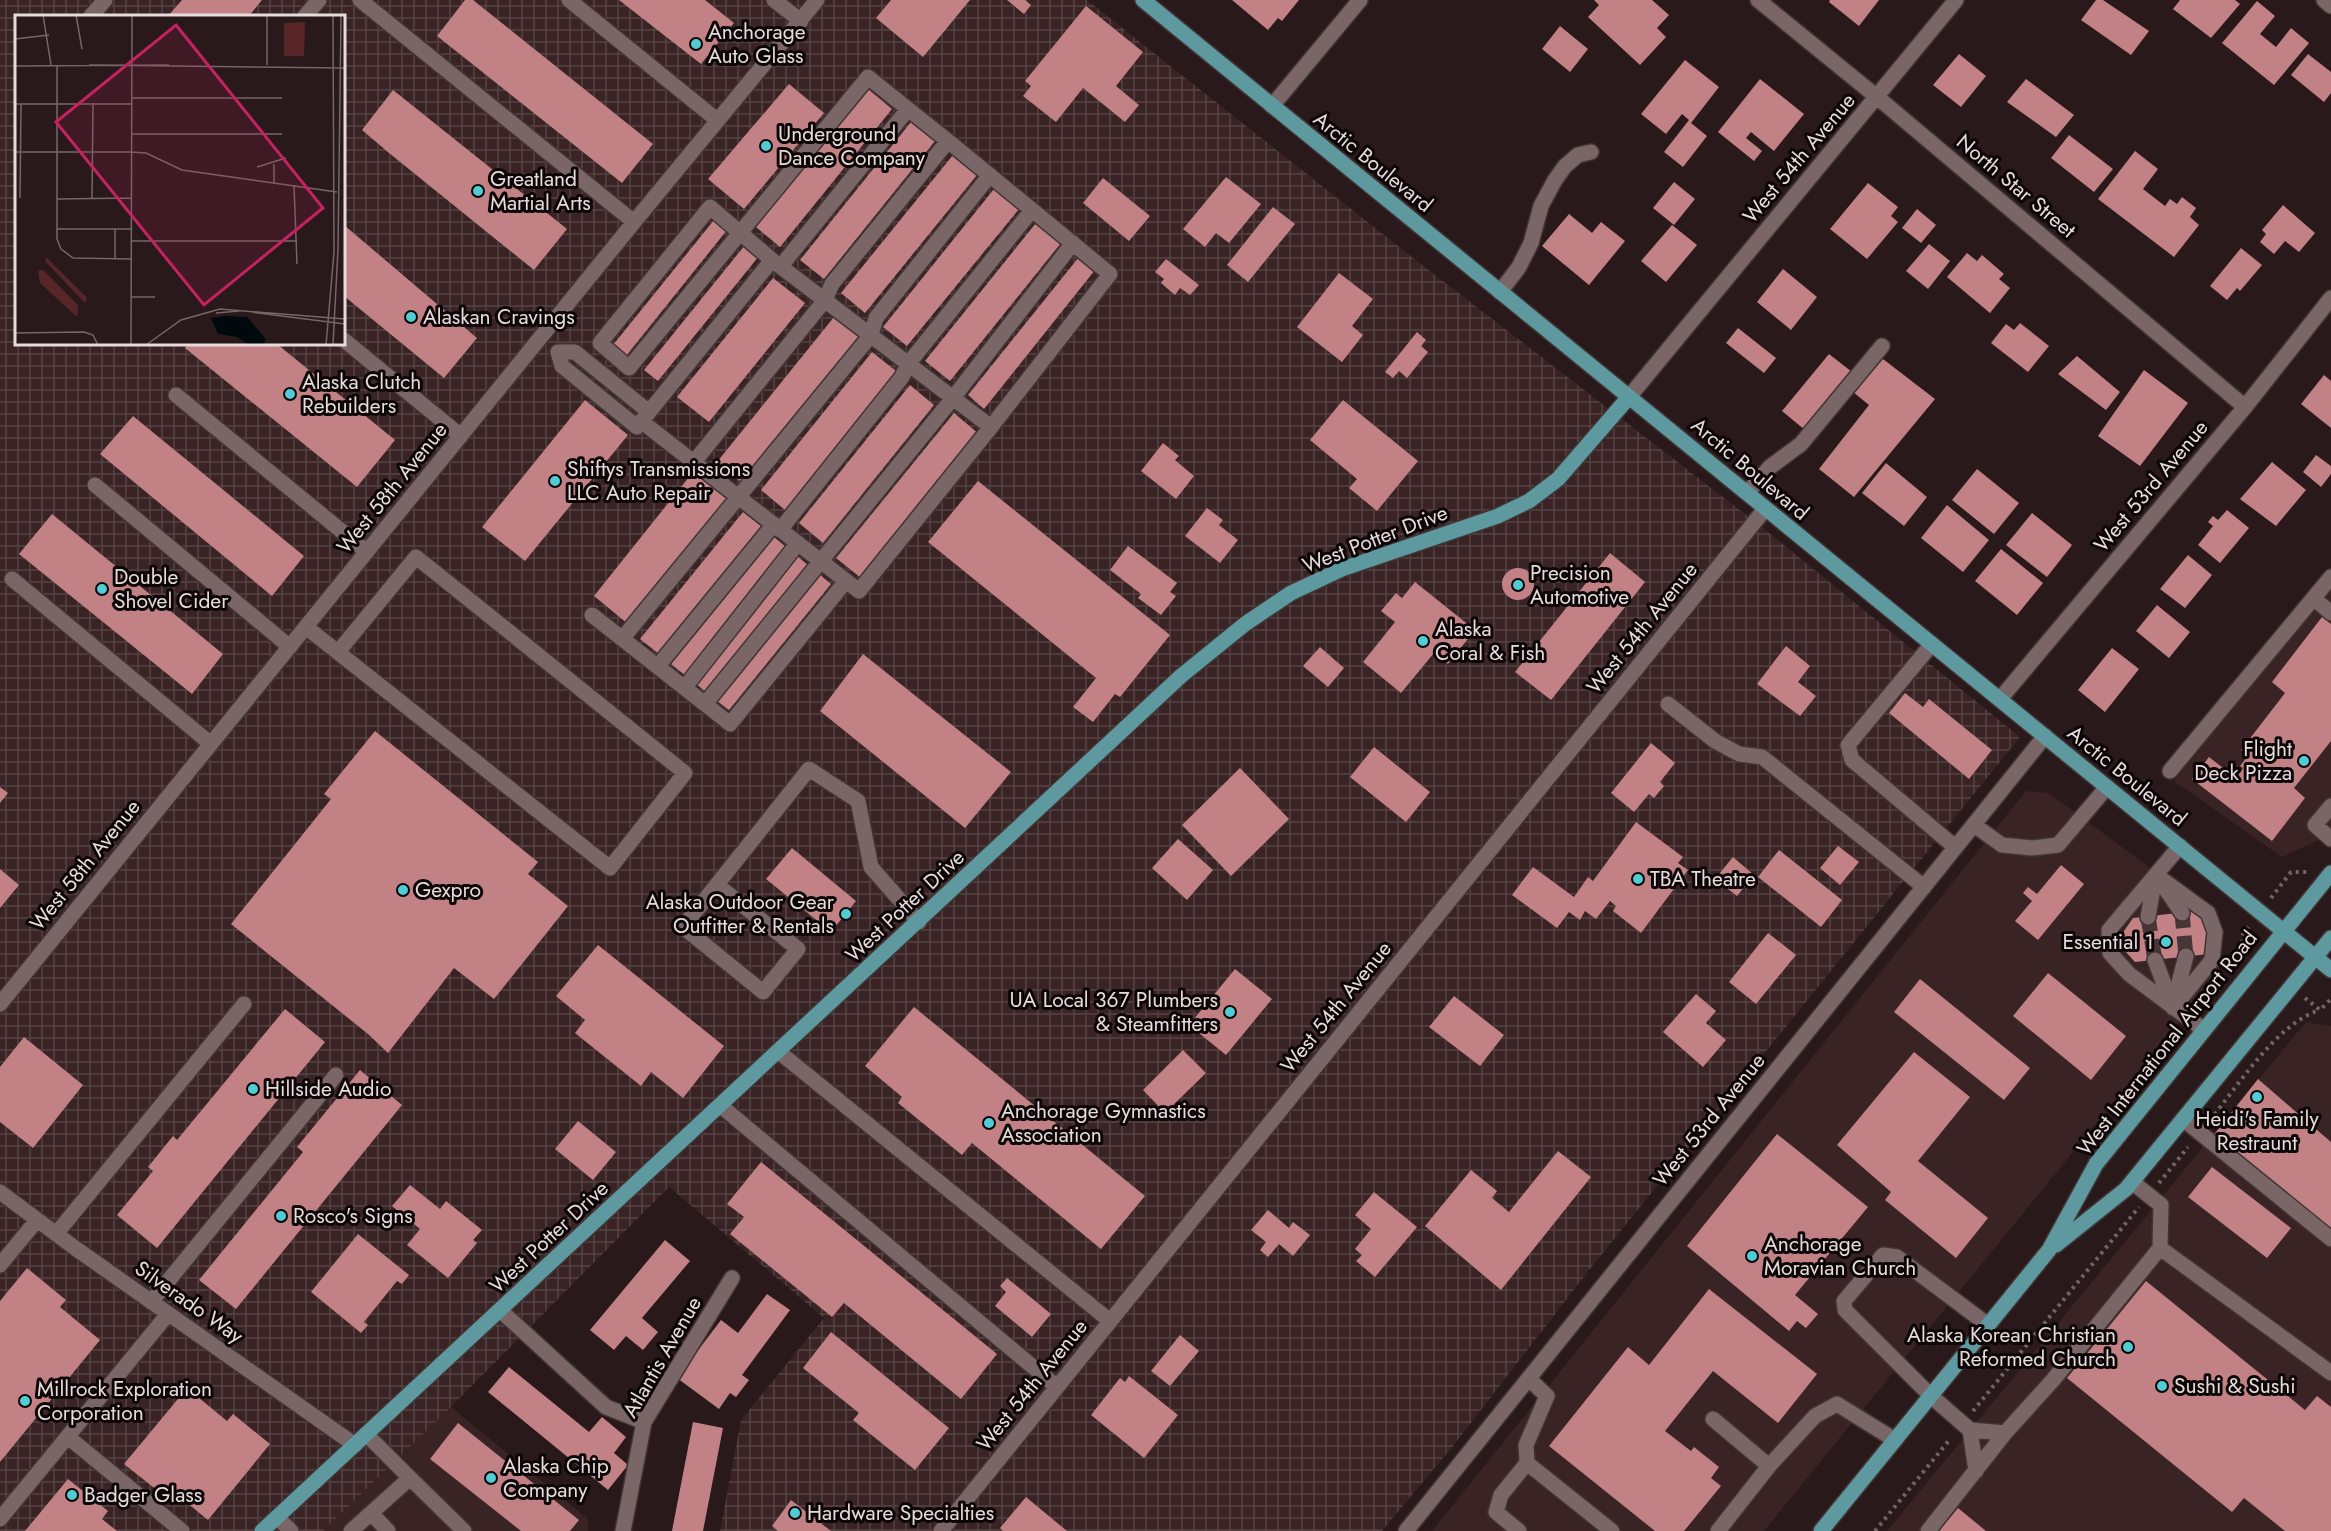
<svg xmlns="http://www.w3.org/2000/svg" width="2331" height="1531" font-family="Jost,sans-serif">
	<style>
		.built { fill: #392324 }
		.industrial { fill: url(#industrial-grid); fill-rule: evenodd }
		.building { fill: #c28285 }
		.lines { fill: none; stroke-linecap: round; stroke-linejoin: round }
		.minor-tunnel { stroke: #463637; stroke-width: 15; stroke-dasharray: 15 8; stroke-linecap: butt }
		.minor-casing { stroke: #403434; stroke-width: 18 }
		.major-casing { stroke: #403434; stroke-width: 18 }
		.path { stroke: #736566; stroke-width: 4; stroke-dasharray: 3 4.5; stroke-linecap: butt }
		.minor { stroke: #7a6667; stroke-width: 15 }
		.major { stroke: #5d999e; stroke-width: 15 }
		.poi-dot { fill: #51ccd5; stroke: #0d0607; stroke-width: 2 }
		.labels { text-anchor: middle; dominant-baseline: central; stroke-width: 6; stroke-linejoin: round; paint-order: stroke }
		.poi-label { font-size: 21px; fill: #e7dcdc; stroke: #0d0607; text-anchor: start }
		.street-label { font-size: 21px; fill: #e7dcdc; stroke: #0d0607 }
		.inset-road { fill: none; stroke: #756768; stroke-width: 1.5 }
		.view { fill: #c42261; fill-opacity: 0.15; stroke: #c42261; stroke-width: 3 }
		.inset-edge { fill: none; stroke: #e7dcdc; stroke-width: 3 }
	</style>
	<defs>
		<pattern id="industrial-grid" width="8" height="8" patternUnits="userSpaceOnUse" patternTransform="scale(1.5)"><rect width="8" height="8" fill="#392324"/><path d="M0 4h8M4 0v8" fill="none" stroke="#564243"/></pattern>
	</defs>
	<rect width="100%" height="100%" fill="#29191a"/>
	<path class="built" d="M2331 586V830L2325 837 2282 857 2174 781Z
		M2026 791 2049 793 2219 919V973L1764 1531H1432Z
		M2306 1022 2331 1026V1531H1887Z
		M451 1407 588 1519V1531H323Z"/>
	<path class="industrial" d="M0 0H1087L1408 254 1763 528 2020 737 1590 1269 1453 1446 1382 1531H720L741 1420 824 1318 669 1187 451 1407 323 1531H0ZM16 16H344V344H16Z"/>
	<path class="building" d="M182 0H262L249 16H168Z
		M465 0H473L653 144 622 183 437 36Z
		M619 0H705L734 23 701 64Z
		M891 0H970L923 57 876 18Z
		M1007 0H1025L1031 5 1024 14Z
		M1232 0H1299L1282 21 1278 18 1268 30Z
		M1594 0H1652L1669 15 1657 28 1666 37 1640 65 1588 17 1599 5Z
		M1830 0H1879L1859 26 1829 2Z
		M2096 0H2103L2149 31 2131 55 2081 20Z
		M2180 0H2235L2240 4 2211 38 2173 9Z
		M2257 1 2275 16 2260 34 2276 47 2291 28 2309 43 2274 85 2222 43Z
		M1086 6 1143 52 1116 86 1139 105 1125 122 1083 88 1056 122 1023 96 1031 86 1025 81Z
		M1560 26 1588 49 1570 72 1542 49Z
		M1959 54 1986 76 1961 107 1933 85Z
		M2308 54 2331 72V93L2324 102 2291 75Z
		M1685 60 1719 87 1691 123 1707 136 1683 167 1664 152 1689 120 1682 114 1666 134 1641 114Z
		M1760 79 1804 114 1774 151 1751 132 1746 138 1762 151 1754 161 1718 132Z
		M2026 79 2074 115 2056 137 2007 102Z
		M789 84 824 113 744 209 708 179Z
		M868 89 892 109 780 247 756 227Z
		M393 90 567 229 534 270 389 153 362 130Z
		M911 122 935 141 824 279 800 260Z
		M2069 135 2113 169 2094 192 2051 158Z
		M2135 151 2158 169 2143 189 2165 206 2170 199 2177 204 2182 197 2196 208 2190 217 2199 225 2174 257 2098 199Z
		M953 155 977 175 865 313 841 293Z
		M1226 177 1261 204 1229 243 1216 233 1205 247 1183 229Z
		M1103 178 1150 216 1129 241 1083 203Z
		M1674 182 1695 199 1674 225 1653 208Z
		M1868 183 1898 207 1891 216 1898 222 1867 259 1830 229Z
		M994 189 1019 209 907 346 883 327Z
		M2283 205 2315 233 2299 252 2285 241 2274 254 2260 242 2266 234 2262 230Z
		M1273 207 1295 224 1248 282 1227 265Z
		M1917 209 1936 225 1921 243 1902 228Z
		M1569 214 1592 233 1601 222 1625 241 1589 285 1542 246Z
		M714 220 727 230 626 356 613 345Z
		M1036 223 1061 243 950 381 925 361Z
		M344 225 477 338 444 378 344 296Z
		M1672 225 1697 245 1666 282 1641 261Z
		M1929 244 1950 261 1928 289 1906 271Z
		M745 245 759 256 658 381 644 370Z
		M2241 248 2262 265 2240 291 2237 288 2227 300 2210 286Z
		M1967 253 1977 261 1982 255 2004 274 1999 279 2010 288 1990 313 1947 277Z
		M1079 257 1095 270 984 409 968 395Z
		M1166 259 1199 285 1190 295 1180 288 1175 295 1161 283 1164 279 1155 272Z
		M1783 269 1817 297 1791 330 1757 302Z
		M1339 273 1373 299 1352 326 1363 335 1342 362 1297 327Z
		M773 278 805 303 709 422 677 397Z
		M834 317 859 336 741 482 717 462Z
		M2020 323 2049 346 2028 372 1991 343 2006 324 2014 330Z
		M1738 328 1776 358 1764 373 1726 343Z
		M1417 332 1426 340 1421 346 1428 352 1407 378 1399 371 1393 378 1385 372Z
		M188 344H277L395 440 357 487 185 348Z
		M872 352 896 371 785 510 761 490Z
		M1829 354 1852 372 1805 430 1782 411Z
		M2077 356 2120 392 2106 410 2058 374Z
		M1883 359 1935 399 1854 497 1819 469 1869 405 1853 392Z
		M2144 370 2188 403 2140 466 2098 436Z
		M2324 375 2331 381V428L2301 404Z
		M910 385 934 405 823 543 799 523Z
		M585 400 628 435 525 561 482 527Z
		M1343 400 1418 461 1377 511 1349 488 1357 479 1310 440Z
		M954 413 979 434 861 578 836 558Z
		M133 416 304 556 272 596 100 454Z
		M1163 443 1179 456 1175 460 1194 476 1176 499 1141 471Z
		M2316 455 2331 466V474L2321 487 2303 472Z
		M2272 462 2306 490 2276 526 2240 499Z
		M1886 463 1927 497 1904 526 1862 493Z
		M1977 469 2019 503 1994 534 1952 500Z
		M693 472 728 500 628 624 594 596Z
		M978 481 1170 635 1120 697 1115 694 1093 722 1073 707 1096 678 928 542Z
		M1947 505 1989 540 1963 572 1921 538Z
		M1207 508 1223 520 1219 525 1238 540 1220 563 1185 536Z
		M2227 510 2249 528 2220 563 2198 545 2213 526 2208 522 2213 516 2218 520Z
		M743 512 762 527 659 654 640 639Z
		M2032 513 2072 545 2047 577 2006 545Z
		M52 514 223 654 192 694 19 554Z
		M774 537 786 547 753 587 756 590 686 676 671 664Z
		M1128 546 1177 583 1170 592 1176 596 1161 615 1138 598 1141 594 1110 570Z
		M2001 549 2043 583 2017 615 1975 581Z
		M1610 553 1645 582 1551 700 1515 672Z
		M2188 555 2212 575 2185 608 2160 589Z
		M797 556 808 565 706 692 695 683Z
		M1502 584a16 16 0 1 1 32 0a16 16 0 1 1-32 0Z
		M819 574 831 584 729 710 717 701Z
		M1415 582 1475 630 1448 664 1434 653 1401 693 1363 662 1395 622 1381 611 1396 593 1402 598Z
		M2157 605 2190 632 2169 658 2136 631Z
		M2322 617 2331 624V741L2294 788 2305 798 2272 841 2192 779 2209 757 2236 778 2243 768 2240 766 2248 756 2241 750 2285 693 2272 682Z
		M1786 646 1810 666 1798 682 1816 696 1800 716 1757 684Z
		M1320 647 1344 668 1328 687 1303 666Z
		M2112 648 2139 669 2105 712 2078 690Z
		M863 654 1011 772 965 828 820 711Z
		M1905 693 1923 707 1929 699 1992 750 1969 779 1889 713Z
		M375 731 538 862 528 874 568 906 494 999 454 968 388 1053 368 1034 231 924 331 799 324 794Z
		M1651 743 1675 763 1660 782 1664 786 1654 798 1649 794 1634 812 1611 793Z
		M1374 747 1430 792 1406 822 1350 777Z
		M1240 768 1289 819 1231 876 1182 825Z
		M0 787 8 793 0 803Z
		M1636 822 1683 857 1678 863 1688 870 1641 933 1613 911 1616 906 1610 901 1596 919 1585 911 1580 920 1569 912 1557 928 1512 895 1533 867 1574 897 1588 877 1593 881Z
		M1178 839 1213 870 1187 900 1152 868Z
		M1838 846 1859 862 1840 885 1820 868Z
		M792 848 856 901 831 932 766 879Z
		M1779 850 1842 900 1821 927 1758 877Z
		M1733 857 1754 875 1737 896 1715 879Z
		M2061 865 2084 884 2038 940 2015 921 2032 901 2023 893 2028 887 2037 894Z
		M0 869 19 885 0 908Z
		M2204 910 2209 954 2135 962 2126 952 2124 931 2133 918Z
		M1768 933 1796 955 1756 1004 1729 982Z
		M598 945 724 1046 683 1098 651 1072 641 1086 575 1033 585 1020 556 996Z
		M1235 969 1272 999 1226 1055 1189 1025Z
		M2048 973 2126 1036 2091 1080 2013 1016Z
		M1920 979 2030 1068 2004 1100 1894 1012Z
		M1696 994 1716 1011 1706 1023 1726 1040 1703 1067 1663 1032Z
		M1454 996 1504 1035 1480 1066 1429 1027Z
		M914 1007 1145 1196 1101 1249 972 1143 962 1155 898 1103 902 1097 865 1066Z
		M285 1009 325 1042 157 1248 117 1215 153 1171 148 1167 173 1136 177 1140Z
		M24 1037 83 1085 33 1148 0 1122V1067Z
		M1183 1050 1206 1073 1165 1113 1143 1090Z
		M1914 1052 1970 1097 1918 1161 1988 1218 1956 1258 1885 1200 1891 1192 1837 1145Z
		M360 1070 402 1105 236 1309 199 1280 303 1152 297 1147Z
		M2258 1079 2331 1142V1236L2212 1137Z
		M578 1121 616 1152 593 1180 555 1149Z
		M1777 1134 1868 1207 1795 1295 1818 1314 1806 1328 1797 1321 1789 1331 1687 1246Z
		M1558 1151 1591 1177 1501 1290 1425 1226 1471 1170 1497 1191 1492 1198 1509 1212Z
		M761 1162 997 1354 961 1399 844 1303 832 1317 730 1234 744 1217 727 1204Z
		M2212 1167 2291 1228 2267 1258 2188 1197Z
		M410 1185 440 1209 446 1201 482 1230 473 1240 477 1243 448 1278 407 1245 420 1229 392 1206Z
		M1374 1192 1417 1227 1375 1277 1356 1261 1362 1255 1355 1249 1371 1229 1355 1215Z
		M1268 1210 1289 1228 1293 1222 1310 1235 1293 1256 1279 1244 1268 1257 1260 1250 1266 1242 1251 1230Z
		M358 1234 409 1275 402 1284 397 1281 364 1322 368 1325 361 1333 311 1292Z
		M665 1240 690 1261 642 1318 658 1332 643 1350 626 1336 614 1350 590 1330Z
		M27 1268 66 1300 60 1307 100 1340 0 1462V1301Z
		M1007 1278 1051 1314 1032 1337 995 1306 1006 1292 1000 1286Z
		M2146 1281 2305 1410 2317 1396 2331 1407V1531H2285L2244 1498 2232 1512 2067 1378Z
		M1709 1289 1817 1374 1778 1423 1713 1371 1665 1431 1691 1451 1694 1447 1719 1467 1711 1478 1721 1486 1684 1531H1655L1549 1446 1628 1347 1649 1365Z
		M767 1294 790 1310 742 1375 749 1380 736 1397 730 1393 719 1409 677 1378 721 1320 738 1333Z
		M831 1332 949 1428 915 1470 853 1420 859 1413 803 1368Z
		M1180 1335 1199 1351 1170 1386 1151 1371Z
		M509 1367 589 1432 602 1417 626 1437 614 1453 628 1465 608 1490 488 1392Z
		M1129 1376 1178 1415 1144 1458 1091 1415 1120 1378 1125 1382Z
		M187 1388 227 1421 233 1414 270 1444 208 1520 169 1488 163 1495 124 1464Z
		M693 1422 723 1428 703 1531H672Z
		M458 1423 579 1520 570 1531H521L430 1459Z
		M68 1479 108 1511 102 1519 117 1531H25Z
		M1026 1497 1067 1531H1003L1000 1528Z
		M791 1500 831 1531H778L772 1526Z
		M1958 1508 1986 1531H1939Z"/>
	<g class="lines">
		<path class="minor-tunnel" d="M2182 913 2186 956
			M2148 917 2155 960"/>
		<defs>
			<path id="minor" d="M360 0 634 222
				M569 0 717 120
				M774 0 801 21
				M1758 0 1877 97 2245 407
				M2324 0 2331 6
				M91 16 105 0
				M305 16 319 0
				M1272 106 1360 0
				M948 141 1110 274 991 427
				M781 266 908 109
				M1500 292 1519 267 1531 243 1541 206 1555 180 1565 166 1578 155 1591 152
				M344 340 461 436
				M558 352H575L649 412 637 427 562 366Z
				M176 395 367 552
				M1629 397 1956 0
				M649 412 772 260 710 207 600 343 629 368 868 77 948 141 832 284 825 300 694 462
				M641 421 859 591 991 427 772 260
				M95 485 290 647
				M1747 493 1770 467 1801 444 1882 346
				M780 530 902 377 908 364 1032 210
				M12 579 211 744
				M2318 602 2331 613
				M592 615 705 704 953 398 1073 243
				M306 627 610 868 685 773 416 557 338 652
				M622 639 871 335 876 318 990 175
				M1932 644 1848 745 1852 760 1955 847
				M658 666 774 524
				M685 687 798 543
				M2000 699 2245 407 2331 298
				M705 704 730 724 846 581
				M1668 704 1715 741 1739 754 1762 757 1924 887
				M2170 771 2331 577
				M2331 806 2315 825 2331 839
				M1974 825 2002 845 2032 848 2058 845 2107 787
				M2180 846 2109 930 2110 953 2129 974 2204 1030
				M2156 875 2208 913 2215 932 2212 960 2173 1008
				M717 885 798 949 763 992 683 927 809 769 858 801 871 867 919 922
				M2163 885 2182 913
				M2148 917 2155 878
				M2155 960 2173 1008
				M2174 1002 2186 956
				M0 1004 634 222 817 0
				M779 1052 1110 1321
				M721 1106 1057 1387
				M2183 1119 2331 1239
				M2132 1182 2161 1205 2160 1248
				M0 1192 75 1248 355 1445
				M56 1234 244 1004
				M0 1265 37 1220
				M151 1302 336 1075
				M501 1311 606 1407 644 1422
				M1988 1325 1897 1257 1883 1255 1844 1301 1845 1310 1931 1396 1970 1430 2005 1433
				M1713 1419 1769 1466 1718 1531
				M1970 1430 1976 1471
				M68 1437 182 1531
				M1527 1463 1526 1445 1547 1396 1529 1379
				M1769 1466 1815 1416 1837 1404 1895 1440
				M410 1478 464 1531
				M371 1513 388 1531
				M277 1517 291 1531
				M0 1519 168 1314
				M351 1531 410 1478 366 1434
				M623 1531 644 1422 732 1278
				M941 1531 1765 509
				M1406 1531 2045 736
				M1519 1531 1496 1512 1501 1495 1527 1463 1612 1531
				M1928 1531 2005 1433 2053 1380 2160 1248 2331 1373"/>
			<path id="major" d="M1143 0 2331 970
				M2056 1245 2126 1189 2331 938
				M262 1531 1181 676 1245 624 1291 593 1342 569 1498 516 1529 501 1558 479 1629 397
				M1821 1531 2049 1250 2096 1164 2331 873"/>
		</defs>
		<use href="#minor" class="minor-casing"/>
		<use href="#major" class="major-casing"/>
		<path class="path" d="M2271 898 2291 872H2308
			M2246 949 2241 937 2250 925
			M2305 998 2320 1010 2331 999
			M2210 1120C2238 1086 2277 1023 2320 1010
			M2159 1183 2188 1147
			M1973 1411 2139 1207
			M1875 1531 1951 1438"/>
		<use href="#minor" class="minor"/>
		<use href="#major" class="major"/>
	</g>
	<g class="poi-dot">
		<circle cx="696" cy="44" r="6"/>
		<circle cx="766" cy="146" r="6"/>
		<circle cx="478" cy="191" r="6"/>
		<circle cx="411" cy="317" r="6"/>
		<circle cx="290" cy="394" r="6"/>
		<circle cx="555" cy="481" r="6"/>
		<circle cx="1518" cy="585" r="6"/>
		<circle cx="102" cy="589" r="6"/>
		<circle cx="1423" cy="641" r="6"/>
		<circle cx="2304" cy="761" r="6"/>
		<circle cx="1638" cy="879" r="6"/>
		<circle cx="403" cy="890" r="6"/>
		<circle cx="846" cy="914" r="6"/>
		<circle cx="2166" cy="942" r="6"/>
		<circle cx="1230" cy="1012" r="6"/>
		<circle cx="253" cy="1089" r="6"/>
		<circle cx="2257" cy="1097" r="6"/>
		<circle cx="989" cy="1123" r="6"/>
		<circle cx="281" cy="1216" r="6"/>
		<circle cx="1752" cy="1256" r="6"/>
		<circle cx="2128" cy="1347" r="6"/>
		<circle cx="2162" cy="1386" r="6"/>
		<circle cx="25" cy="1401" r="6"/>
		<circle cx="491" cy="1478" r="6"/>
		<circle cx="72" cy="1495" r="6"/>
		<circle cx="795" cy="1513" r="6"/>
	</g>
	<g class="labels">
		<g class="poi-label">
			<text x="708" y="32">Anchorage<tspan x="708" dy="24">Auto Glass</tspan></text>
			<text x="778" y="134">Underground<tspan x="778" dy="24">Dance Company</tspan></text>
			<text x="490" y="179">Greatland<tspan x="490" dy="24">Martial Arts</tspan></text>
			<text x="423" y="317">Alaskan Cravings</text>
			<text x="302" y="382">Alaska Clutch<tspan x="302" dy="24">Rebuilders</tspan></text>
			<text x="567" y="469">Shiftys Transmissions<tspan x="567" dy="24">LLC Auto Repair</tspan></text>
			<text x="1530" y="573">Precision<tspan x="1530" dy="24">Automotive</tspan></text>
			<text x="114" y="577">Double<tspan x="114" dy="24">Shovel Cider</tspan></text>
			<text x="1435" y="629">Alaska<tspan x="1435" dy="24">Coral &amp; Fish</tspan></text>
			<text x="2292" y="749" text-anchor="end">Flight<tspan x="2292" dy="24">Deck Pizza</tspan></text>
			<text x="1650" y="879">TBA Theatre</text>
			<text x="415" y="890">Gexpro</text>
			<text x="834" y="902" text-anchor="end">Alaska Outdoor Gear<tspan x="834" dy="24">Outfitter &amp; Rentals</tspan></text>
			<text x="2154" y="942" text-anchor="end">Essential 1</text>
			<text x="1218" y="1000" text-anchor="end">UA Local 367 Plumbers<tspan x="1218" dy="24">&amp; Steamfitters</tspan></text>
			<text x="265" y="1089">Hillside Audio</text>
			<text x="1001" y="1111">Anchorage Gymnastics<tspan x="1001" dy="24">Association</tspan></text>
			<text x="2257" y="1119" text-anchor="middle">Heidi's Family<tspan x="2257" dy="24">Restraunt</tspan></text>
			<text x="293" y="1216">Rosco's Signs</text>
			<text x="1764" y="1244">Anchorage<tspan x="1764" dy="24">Moravian Church</tspan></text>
			<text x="2116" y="1335" text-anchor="end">Alaska Korean Christian<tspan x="2116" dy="24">Reformed Church</tspan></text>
			<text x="2174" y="1386">Sushi &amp; Sushi</text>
			<text x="37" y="1389">Millrock Exploration<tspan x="37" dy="24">Corporation</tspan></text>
			<text x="503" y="1466">Alaska Chip<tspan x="503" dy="24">Company</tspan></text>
			<text x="84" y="1495">Badger Glass</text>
			<text x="807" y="1513">Hardware Specialties</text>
		</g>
		<g class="street-label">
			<text transform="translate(1799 158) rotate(-50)">West 54th Avenue</text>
			<text transform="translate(1373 162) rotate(39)">Arctic Boulevard</text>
			<text transform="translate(2016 186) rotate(40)">North Star Street</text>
			<text transform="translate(1750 469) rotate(40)">Arctic Boulevard</text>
			<text transform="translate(2151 486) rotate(-50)">West 53rd Avenue</text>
			<text transform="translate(392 488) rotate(-51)">West 58th Avenue</text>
			<text transform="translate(1375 539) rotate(-21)">West Potter Drive</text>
			<text transform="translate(1642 628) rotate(-51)">West 54th Avenue</text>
			<text transform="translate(2127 776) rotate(39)">Arctic Boulevard</text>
			<text transform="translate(85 865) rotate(-51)">West 58th Avenue</text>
			<text transform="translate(905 906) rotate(-43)">West Potter Drive</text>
			<text transform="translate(1336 1007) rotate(-51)">West 54th Avenue</text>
			<text transform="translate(2167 1043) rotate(-52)">West International Airport Road</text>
			<text transform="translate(1709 1120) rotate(-51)">West 53rd Avenue</text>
			<text transform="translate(549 1237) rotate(-43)">West Potter Drive</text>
			<text transform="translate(189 1302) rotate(35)">Silverado Way</text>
			<text transform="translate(662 1357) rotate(-60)">Atlantis Avenue</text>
			<text transform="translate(1032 1385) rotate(-51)">West 54th Avenue</text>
		</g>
	</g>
	<g transform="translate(15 15)">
		<rect width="330" height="330" fill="#29191a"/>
		<path d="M28 255 63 290 62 302 25 268 23 256Z" fill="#582529"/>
		<path d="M31 242 72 283 70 288 30 246Z" fill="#582529"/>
		<path d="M290 7 289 41H269V8Z" fill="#582529"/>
		<path d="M209 301 232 302 251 324 248 330H234L222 322 203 319 196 303Z" fill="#000a0c"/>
		<path class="inset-road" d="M28 0 36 50M61 0 67 34M252 0V50M0 24 34 20M74 50 330 53M0 51 154 50M42 51V224L46 234 58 243 116 244M117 83H267M0 89H117M117 119H267M0 137H117M117 137 131 138 167 155 322 177M259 149V168M242 152 271 143M279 171 282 249M5 183 6 89M77 183 78 88M42 184 116 183M42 214H116M116 226H282M100 244V214M116 282H140M236 297 330 309M201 298 224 296M0 318 69 317 78 320 83 330M116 330 117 0M131 330 166 305 205 294 330 304M311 330 319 237 318 0M318 330 323 234 326 0"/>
		<path class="view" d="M161 10 308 193 189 290 41 107Z"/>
		<rect width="330" height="330" class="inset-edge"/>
	</g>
</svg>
